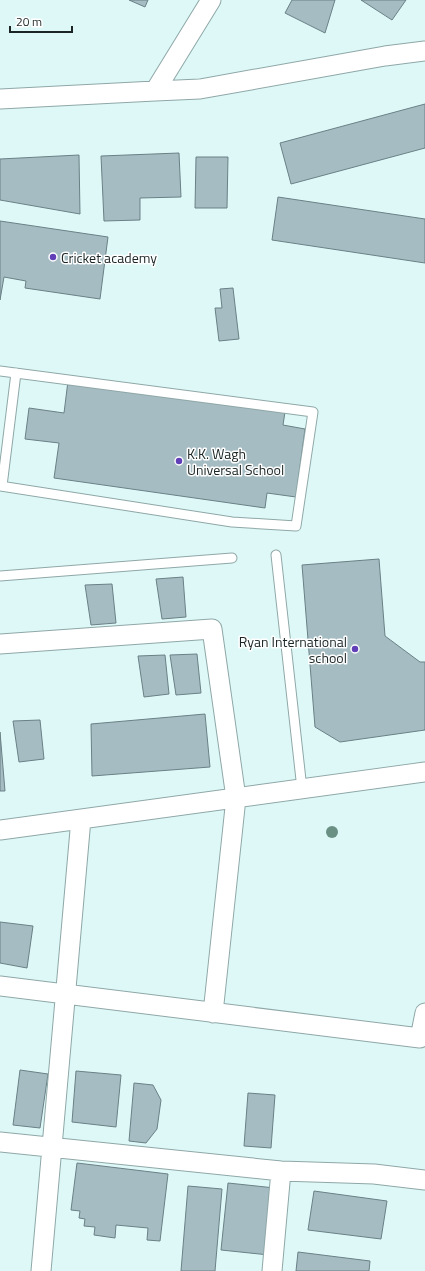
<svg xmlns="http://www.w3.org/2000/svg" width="425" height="1271" font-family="'Titillium Web',sans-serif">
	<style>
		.building { fill: #a5bcc3; stroke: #6a8085 }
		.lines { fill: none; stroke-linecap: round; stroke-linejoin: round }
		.lane-casing { stroke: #8fa7a7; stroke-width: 11 }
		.street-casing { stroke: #8fa7a7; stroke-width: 21 }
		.lane { stroke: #fff; stroke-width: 9 }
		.street { stroke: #fff; stroke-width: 19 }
		.tree { fill: #6a8f83 }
		.poi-dot { fill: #603fb7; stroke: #fff; stroke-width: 1.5 }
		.labels { text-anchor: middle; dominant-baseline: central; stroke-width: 3; stroke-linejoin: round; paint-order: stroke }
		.poi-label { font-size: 14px; fill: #1b2525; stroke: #fff; text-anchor: start }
	</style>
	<rect width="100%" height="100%" fill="#def8f8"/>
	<path class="building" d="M129 0H148L145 7Z
		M292 0H335L325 33 285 13Z
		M361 0H406L392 20Z
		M425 104V148L291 184 280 143Z
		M179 153 181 197 140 198V220L104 221 101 156Z
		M79 155 80 214 0 200V159Z
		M196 157H228L227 208H195Z
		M278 197 425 219V263L272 240Z
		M0 221 108 237 100 299 25 288 26 281 4 277 0 300Z
		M233 288 239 339 219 341 215 308H222L220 289Z
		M68 381 285 412 283 425 305 429 296 497 267 493 265 508 54 478 59 443 25 439 29 408 64 413Z
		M379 559 385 636 420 662H425V730L340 742 315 727 302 565Z
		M183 577 186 617 162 619 156 579Z
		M112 584 116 623 91 625 85 585Z
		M197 654 201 693 176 695 170 655Z
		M165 655 169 694 144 697 138 656Z
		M205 714 210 767 92 776 91 724Z
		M40 720 44 759 19 762 13 721Z
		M0 732 5 791H0Z
		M0 922 33 926 27 968 0 963Z
		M20 1070 48 1074 40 1128 13 1125Z
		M76 1071 121 1075 116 1127 72 1122Z
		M134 1083 153 1085 161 1100 157 1129 146 1143 129 1141Z
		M248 1093 275 1095 271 1148 244 1146Z
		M77 1163 168 1174 160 1241 147 1240 148 1228 116 1225 115 1238 94 1235 95 1227 84 1226 85 1219 79 1218 80 1211 71 1210Z
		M228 1183 275 1188 269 1255 221 1250Z
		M188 1186 222 1189 215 1271H181Z
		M314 1191 387 1201 381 1239 308 1230Z
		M298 1252 370 1261 369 1271H296Z"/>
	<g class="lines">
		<defs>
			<path id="lane" d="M0 371 313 412 296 526 232 522 0 486
				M2 486 16 373
				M276 555 302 789
				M0 576 232 558"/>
			<path id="street" d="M155 91 200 89 385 56 425 51
				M0 99 155 91 211 0
				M0 644 212 629 236 798 213 1013
				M0 830 425 772
				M0 986 420 1038 425 1013
				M0 1142 281 1171 374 1174 425 1180
				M41 1271 81 819
				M272 1271 281 1171"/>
		</defs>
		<use href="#lane" class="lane-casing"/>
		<use href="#street" class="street-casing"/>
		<use href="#lane" class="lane"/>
		<use href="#street" class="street"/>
	</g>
	<circle class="tree" cx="332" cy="832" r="6"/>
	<g class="poi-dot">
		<circle cx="53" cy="257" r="4"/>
		<circle cx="179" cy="461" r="4"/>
		<circle cx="355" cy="649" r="4"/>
	</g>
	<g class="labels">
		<g class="poi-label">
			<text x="61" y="257">Cricket academy</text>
			<text x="187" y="453">K.K. Wagh<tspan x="187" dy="16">Universal School</tspan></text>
			<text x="347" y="641" text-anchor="end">Ryan International<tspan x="347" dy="16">school</tspan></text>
		</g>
	</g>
	<path d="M10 26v6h62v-6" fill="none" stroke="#1b2525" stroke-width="2"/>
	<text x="16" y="26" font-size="12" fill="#1b2525" stroke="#ffffff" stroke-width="3" paint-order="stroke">20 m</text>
</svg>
